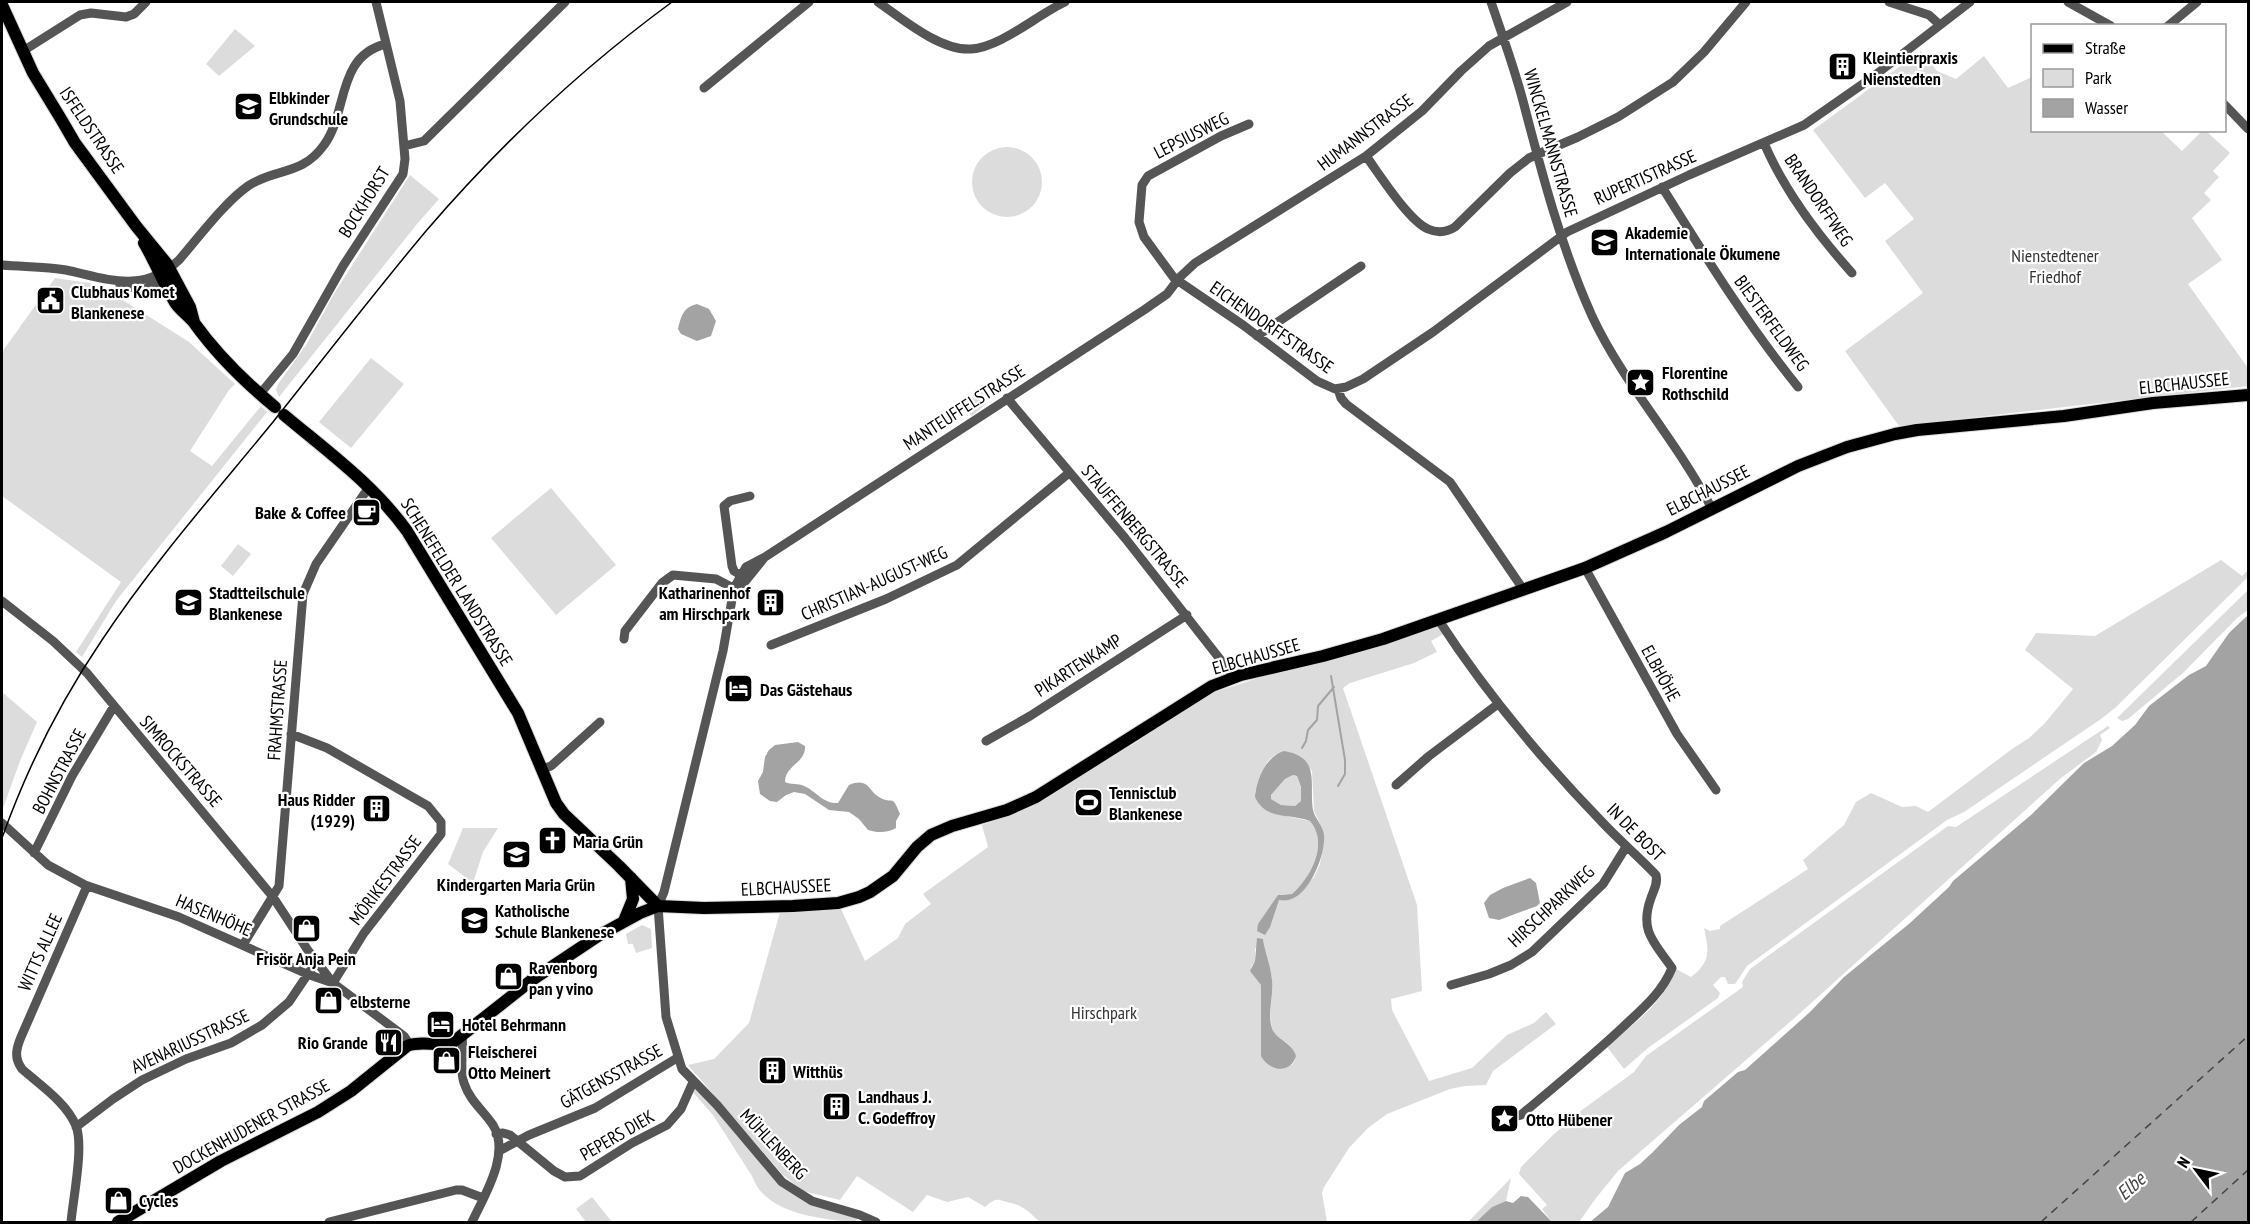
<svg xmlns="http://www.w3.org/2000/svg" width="2250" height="1224" font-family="'PT Sans Narrow',sans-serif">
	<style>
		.green { fill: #dcdcdc; fill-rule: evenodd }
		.water { fill: #a3a3a3; fill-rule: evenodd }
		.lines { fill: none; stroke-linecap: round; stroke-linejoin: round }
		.stream { stroke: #a3a3a3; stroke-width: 2 }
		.ferry { stroke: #444; stroke-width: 1.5; stroke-dasharray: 8 6; stroke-linecap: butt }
		.major-casing { stroke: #dbdbdb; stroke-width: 14 }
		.minor { stroke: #555; stroke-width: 9 }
		.major { stroke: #000; stroke-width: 12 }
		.tram { stroke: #000; stroke-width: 1.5 }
		.labels { text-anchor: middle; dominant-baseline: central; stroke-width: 4.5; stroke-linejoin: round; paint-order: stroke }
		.poi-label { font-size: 18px; font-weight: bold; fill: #000; stroke: #fff; text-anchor: start }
		.street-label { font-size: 18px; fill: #000; stroke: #fff }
		.park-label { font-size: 18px; fill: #333; stroke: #fff }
		.water-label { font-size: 20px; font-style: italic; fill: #444; stroke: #fff }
	</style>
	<rect width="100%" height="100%" fill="#fff"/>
	<path class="green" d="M235 29 255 46 219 76 206 64Z
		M1921 51 1937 71 1956 79 1984 56 2008 88 2032 77V130L2161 131 2182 151 2202 131H2206L2230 153 2213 171 2219 177 2204 193 2211 200 2192 218 2222 260 2188 284 2248 368V386L1899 426 1845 351 1923 293 1885 241 1914 219 1885 183 1865 198 1813 130Z
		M972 182a35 35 0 1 1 70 0a35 35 0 1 1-70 0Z
		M410 175 439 199 417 224 279 397 276 390 278 384 306 345 335 292Z
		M55 278 89 283 107 290 189 342 235 384 229 390 190 451 212 466 261 406 267 412 116 601 82 657 76 652 121 582 2 496V352Z
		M371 358 404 384 351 448 319 422Z
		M985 388 986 404 972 416 958 406Z
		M551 488 616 565 556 615 491 538Z
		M238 544 251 554 233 576 221 566Z
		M2221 560 2242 576 2248 570V577L2115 708 2101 719 1964 812 1947 820 1747 966 1735 984H1728L1725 977H1721L1713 985 1720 993 1718 998 1648 1048 1624 1069 1607 1047C1634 1023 1663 1004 1676 969L1691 977C1711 962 1709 951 1704 928L1710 931 1720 929V926L1808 869 1803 860 1844 825 1856 802 1871 793 1902 807 1916 806 1928 812 2012 749 2029 738 2045 723 2073 689 2025 650 2036 633 2095 636Z
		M2248 590V610L2237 618 2184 672 2128 719 2122 721 2117 718Z
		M1438 619 1447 632 1431 641 1437 652 1414 663 1350 683 1343 688 1417 905 1422 991 1391 999 1392 1010 1429 1081 1472 1068 1507 1035 1534 1023 1546 1012 1556 1024 1493 1071 1486 1085 1465 1086 1450 1089 1387 1114 1368 1128 1349 1148 1324 1187 1322 1193 1327 1222H1040C1029 1212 1024 1206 1011 1203 997 1200 998 1196 985 1207L968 1197 947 1202 927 1195 913 1212 857 1176 840 1200 803 1191 782 1174 688 1065 714 1059 749 1023 780 912 841 909 865 961 898 938 905 924 931 904 923 894 988 847 982 825 1034 806 1031 799 1126 741 1131 746 1206 695ZM1289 752 1302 758 1312 771 1314 811 1322 828 1324 840 1320 864 1314 877 1297 895 1279 900 1263 917 1281 894H1292C1311 877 1329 844 1310 821L1286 816 1255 793C1257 782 1264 761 1275 755 1278 753 1285 752 1289 752ZM1263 939C1265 953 1271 965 1272 980 1274 994 1268 1012 1272 1027 1276 1042 1291 1038 1295 1059L1292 1065 1261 1056V985L1251 967 1255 961V949Z
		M2 692 37 722 20 761 2 811Z
		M2108 726 2110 728 2100 735 2102 740 2096 752 2061 778 1799 1014 1618 1171 1596 1198 1579 1222H1552L1542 1209 1547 1205 1519 1174 1521 1167 1553 1135 1582 1110 1634 1072 1646 1056 1743 987 1742 982 1750 969 1948 826 1956 827Z
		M1293 775 1297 776 1301 788V801L1295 806 1281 805 1271 799V795L1285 779Z
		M463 828H498L483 852 473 883 448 864Z
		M642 925 651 929 652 948 636 953 633 944H628L626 934Z
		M693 1082 795 1192 860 1215 855 1222C821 1219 765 1214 752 1176L713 1115 690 1089Z
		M1511 1178 1506 1201 1492 1207 1476 1222H1468Z
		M592 1197 612 1222H586L576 1209Z"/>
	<path class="water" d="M697 304 709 309 716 321 711 336 697 341 681 334 678 329C681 317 683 307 697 304Z
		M2248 615V1222H1590L1608 1207 1625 1173 1640 1164 1653 1152 1679 1125 1702 1107 1704 1101 1738 1072 1745 1070 1810 1012 1844 977 1910 923 1949 887 1953 881 2031 815 2084 763 2112 746 2135 725 2149 706 2189 675 2206 666 2229 633Z
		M798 742 805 746C806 763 785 765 785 782 791 785 798 783 804 786 816 791 823 804 838 803L849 785C869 777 868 791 879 797 894 806 891 792 900 814L896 821V828C888 833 877 833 868 830L859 819 849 812 829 810 805 794 794 792 786 795 777 802 770 801 760 794 758 781 763 772 765 757 769 750 775 745Z
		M1284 751C1321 757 1309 783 1313 810 1315 819 1323 825 1324 835 1326 854 1309 897 1288 900 1285 901 1282 900 1279 900L1270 927 1265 935 1257 931 1258 924 1278 895 1292 894C1311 877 1329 844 1310 821 1290 813 1266 821 1255 797 1256 780 1266 756 1284 751ZM1293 775 1297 776 1301 787V801L1295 806 1281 805 1271 799V795L1285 779Z
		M1530 878 1536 883 1540 903 1537 906 1499 920 1489 918 1484 903 1490 895 1503 888Z
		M1257 938 1263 939C1265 953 1271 966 1272 980 1274 995 1267 1014 1272 1028 1276 1040 1292 1042 1296 1056 1290 1075 1269 1071 1261 1056V985L1250 971 1255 961Z
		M1521 1196 1528 1197 1552 1222H1476L1492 1207 1506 1201 1513 1203Z"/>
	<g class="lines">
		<path class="stream" d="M1331 676 1345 760V774L1338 786
			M1302 748 1306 741 1308 730 1317 720 1318 706 1334 687"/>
		<path class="ferry" d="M2041 1222 2248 1036
			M2191 1222 2248 1170"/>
		<defs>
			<path id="major" d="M2 5 33 73 61 119 75 143 136 226 167 264 190 307 194 322
				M144 243C156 263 164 285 176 304 182 312 190 317 195 324 218 356 245 382 275 407
				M284 415C327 451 374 485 407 531L518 713 556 803 564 814 619 866 658 906
				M624 921 633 899 631 878
				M118 1222 221 1161 318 1112 351 1091 407 1046C422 1040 437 1047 452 1043L532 980 598 936 640 913 658 906 704 908 793 906 838 903 859 897 870 892 893 876 917 847 931 835 952 826 1007 810 1036 797 1212 686 1241 675 1323 656 1383 639 1585 568 1666 532 1798 466 1847 447 1895 434 1917 430 2064 416 2153 403 2248 395"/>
		</defs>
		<use href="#major" class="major-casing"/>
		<path class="minor" d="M878 2C901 18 940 51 971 49 1001 47 1037 15 1065 2
			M1491 2C1502 34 1514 67 1523 101 1542 174 1561 247 1592 316 1623 383 1678 442 1712 509
			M1889 2 1929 15 1940 25
			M2068 2 2111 26
			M2168 26 2197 2
			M23 51 80 15 91 13 126 17 134 14 146 2
			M704 88 809 2
			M2224 104 2248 129
			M1249 124 1221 136 1148 176 1142 185 1139 222 1144 237 1174 278 1243 325 1317 381 1335 389 1346 387 1363 379 1433 332 1567 232 1689 175 1804 125 1870 79 1970 2
			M1764 143C1784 190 1818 235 1852 273
			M404 146 424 141 565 2
			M1366 156C1380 175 1408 220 1428 229 1437 233 1447 232 1455 227L1510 173 1529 158 1578 137 1618 117 1673 82 1704 52 1746 2
			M1662 187C1705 256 1747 324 1798 387
			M2 265C23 267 45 266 66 270 108 279 143 294 179 260 198 238 225 202 248 186 275 168 302 176 324 145 348 113 336 56 386 44
			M120 286 145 289 167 278
			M1257 336 1361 266
			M1338 389 1341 398 1346 404 1450 482 1523 589
			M260 394 293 354 343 266 403 174 405 159 400 101 376 2
			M1007 398 1125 538 1234 677
			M1585 568 1677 734 1716 790
			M747 579 734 571 732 566 724 506 730 501 750 496
			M735 594 764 558
			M2 601 53 641 87 673 273 897 307 949 333 983
			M1438 619C1486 693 1542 760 1603 823 1620 841 1639 857 1656 875 1658 884 1654 889 1651 898 1639 931 1654 942 1672 968 1662 993 1642 1009 1623 1027 1590 1058 1555 1086 1521 1115L1512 1117
			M624 639 625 631 662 583 673 575 716 579 737 590
			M771 645 886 599 957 565 1069 473
			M291 734 327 748 428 806 441 822V834L364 933 333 983
			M986 741 1030 716 1187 615
			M542 769 551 766 600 722
			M1396 785 1429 756 1498 704
			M2 823 48 865 85 885 179 917 307 974 333 983 404 1036 410 1045
			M34 853 72 776 114 706
			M243 945 279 886 303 594 316 564 369 487
			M1451 985 1489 974 1511 965 1532 952 1603 884 1626 847
			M462 1036C464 1052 459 1067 464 1083 470 1101 483 1110 493 1125 511 1154 484 1196 472 1222
			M76 1127 113 1099 142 1080 186 1059 231 1043 262 1025 289 1002 316 962
			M496 1134 503 1133 510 1135 554 1171 565 1177 580 1176 632 1143 667 1125 681 1109 693 1082
			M499 1151 529 1135 595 1108 677 1058
			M71 1222C73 1199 84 1146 76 1126 67 1103 40 1085 22 1069 14 1058 16 1049 21 1037L87 886
			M329 1222 456 1190H462L483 1198
			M876 1222 860 1215 812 1201 782 1182 717 1105 682 1069 666 1017 658 906 664 892 723 651 734 588 746 567 765 557 1144 310 1167 294 1180 277 1195 263 1366 156 1422 111 1461 71 1489 46 1567 2"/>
		<use href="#major" class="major"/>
		<path class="tram" d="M2 838C27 768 60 702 102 640 153 563 215 493 273 422 324 358 374 293 426 231 499 146 582 68 672 2"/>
	</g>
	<defs>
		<symbol id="building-square" viewBox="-11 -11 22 22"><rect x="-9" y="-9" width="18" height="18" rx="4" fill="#000" stroke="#fff"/><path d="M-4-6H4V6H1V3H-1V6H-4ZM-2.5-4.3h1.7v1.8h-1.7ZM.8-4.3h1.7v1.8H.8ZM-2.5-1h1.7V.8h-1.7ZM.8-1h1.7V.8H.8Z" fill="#fff"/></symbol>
		<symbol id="school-square" viewBox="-11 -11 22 22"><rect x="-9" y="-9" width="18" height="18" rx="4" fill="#000" stroke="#fff"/><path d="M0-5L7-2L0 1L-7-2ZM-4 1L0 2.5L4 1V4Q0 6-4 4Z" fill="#fff"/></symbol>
		<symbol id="university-square" viewBox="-11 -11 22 22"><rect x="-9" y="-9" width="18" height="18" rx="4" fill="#000" stroke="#fff"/><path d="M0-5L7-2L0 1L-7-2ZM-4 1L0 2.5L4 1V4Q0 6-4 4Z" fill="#fff"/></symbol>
		<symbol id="civic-square" viewBox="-11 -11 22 22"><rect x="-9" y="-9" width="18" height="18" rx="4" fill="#000" stroke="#fff"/><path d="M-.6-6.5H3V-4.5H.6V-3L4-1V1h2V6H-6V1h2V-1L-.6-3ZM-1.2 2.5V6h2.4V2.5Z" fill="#fff"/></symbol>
		<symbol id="sight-square" viewBox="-11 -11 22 22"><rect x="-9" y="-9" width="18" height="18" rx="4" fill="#000" stroke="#fff"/><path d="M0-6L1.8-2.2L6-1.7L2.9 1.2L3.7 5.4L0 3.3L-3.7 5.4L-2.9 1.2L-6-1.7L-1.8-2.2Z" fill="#fff"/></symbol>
		<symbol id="cafe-square" viewBox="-11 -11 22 22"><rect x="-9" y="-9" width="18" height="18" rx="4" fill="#000" stroke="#fff"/><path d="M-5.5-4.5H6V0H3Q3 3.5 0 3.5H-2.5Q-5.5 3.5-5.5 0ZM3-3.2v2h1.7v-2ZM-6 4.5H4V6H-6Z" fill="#fff"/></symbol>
		<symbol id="hotel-square" viewBox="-11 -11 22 22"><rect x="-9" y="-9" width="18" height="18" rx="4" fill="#000" stroke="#fff"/><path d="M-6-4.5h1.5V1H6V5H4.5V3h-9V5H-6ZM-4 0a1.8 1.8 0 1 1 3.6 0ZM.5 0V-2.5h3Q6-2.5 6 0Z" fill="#fff"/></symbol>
		<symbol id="stadium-square" viewBox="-11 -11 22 22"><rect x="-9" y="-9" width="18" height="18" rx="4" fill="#000" stroke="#fff"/><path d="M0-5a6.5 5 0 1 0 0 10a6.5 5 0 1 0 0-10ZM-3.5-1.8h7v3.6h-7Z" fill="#fff"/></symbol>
		<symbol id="church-square" viewBox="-11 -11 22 22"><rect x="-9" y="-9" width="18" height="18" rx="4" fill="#000" stroke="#fff"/><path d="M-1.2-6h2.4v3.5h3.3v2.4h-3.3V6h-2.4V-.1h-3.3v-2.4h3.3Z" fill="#fff"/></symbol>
		<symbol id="shop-square" viewBox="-11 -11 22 22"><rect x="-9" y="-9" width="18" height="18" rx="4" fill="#000" stroke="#fff"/><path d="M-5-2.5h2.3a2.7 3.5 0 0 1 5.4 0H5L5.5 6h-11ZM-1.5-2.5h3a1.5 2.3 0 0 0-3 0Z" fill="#fff"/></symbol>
		<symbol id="restaurant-square" viewBox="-11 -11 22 22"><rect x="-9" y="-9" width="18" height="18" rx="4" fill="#000" stroke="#fff"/><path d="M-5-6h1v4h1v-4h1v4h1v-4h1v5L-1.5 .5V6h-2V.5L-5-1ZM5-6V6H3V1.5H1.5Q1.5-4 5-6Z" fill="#fff"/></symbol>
	</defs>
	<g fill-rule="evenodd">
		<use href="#building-square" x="1826" y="50" width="33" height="33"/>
		<use href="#school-square" x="232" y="90" width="33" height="33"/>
		<use href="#university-square" x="1588" y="226" width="33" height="33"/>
		<use href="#civic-square" x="34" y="284" width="33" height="33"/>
		<use href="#sight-square" x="1624" y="366" width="33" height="33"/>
		<use href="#cafe-square" x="350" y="496" width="33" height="33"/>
		<use href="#school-square" x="172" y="586" width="33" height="33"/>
		<use href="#building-square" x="754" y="586" width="33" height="33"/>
		<use href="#hotel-square" x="722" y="672" width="33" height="33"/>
		<use href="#stadium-square" x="1072" y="786" width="33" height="33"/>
		<use href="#building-square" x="360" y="792" width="33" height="33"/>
		<use href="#church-square" x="536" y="824" width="33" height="33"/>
		<use href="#school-square" x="500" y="838" width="33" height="33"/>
		<use href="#school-square" x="458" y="904" width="33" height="33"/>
		<use href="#shop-square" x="290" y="912" width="33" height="33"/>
		<use href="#shop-square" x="492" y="960" width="33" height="33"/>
		<use href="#shop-square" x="312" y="984" width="33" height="33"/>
		<use href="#hotel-square" x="424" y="1008" width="33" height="33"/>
		<use href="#restaurant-square" x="372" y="1026" width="33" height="33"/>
		<use href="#shop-square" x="430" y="1044" width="33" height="33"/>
		<use href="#building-square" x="756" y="1054" width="33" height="33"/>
		<use href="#building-square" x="820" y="1090" width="33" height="33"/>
		<use href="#sight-square" x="1488" y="1102" width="33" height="33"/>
		<use href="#shop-square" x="102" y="1184" width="33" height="33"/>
	</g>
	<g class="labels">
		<g class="poi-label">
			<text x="1863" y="57">Kleintierpraxis<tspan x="1863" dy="21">Nienstedten</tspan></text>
			<text x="269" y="97">Elbkinder<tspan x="269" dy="21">Grundschule</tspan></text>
			<text x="1625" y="232">Akademie<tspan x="1625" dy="21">Internationale Ökumene</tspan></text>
			<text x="71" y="291">Clubhaus Komet<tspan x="71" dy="21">Blankenese</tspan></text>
			<text x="1662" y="372">Florentine<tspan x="1662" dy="21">Rothschild</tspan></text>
			<text x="346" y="512" text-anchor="end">Bake &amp; Coffee</text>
			<text x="209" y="592">Stadtteilschule<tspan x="209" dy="21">Blankenese</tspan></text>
			<text x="750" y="592" text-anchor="end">Katharinenhof<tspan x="750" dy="21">am Hirschpark</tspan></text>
			<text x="760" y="689">Das Gästehaus</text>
			<text x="1109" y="792">Tennisclub<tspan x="1109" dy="21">Blankenese</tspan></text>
			<text x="355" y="799" text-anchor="end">Haus Ridder<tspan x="355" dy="21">(1929)</tspan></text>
			<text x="573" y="841">Maria Grün</text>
			<text x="516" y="884" text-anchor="middle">Kindergarten Maria Grün</text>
			<text x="495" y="910">Katholische<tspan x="495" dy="21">Schule Blankenese</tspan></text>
			<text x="306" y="958" text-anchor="middle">Frisör Anja Pein</text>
			<text x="529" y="967">Ravenborg<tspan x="529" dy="21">pan y vino</tspan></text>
			<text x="350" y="1001">elbsterne</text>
			<text x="462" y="1024">Hotel Behrmann</text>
			<text x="368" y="1042" text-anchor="end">Rio Grande</text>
			<text x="468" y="1051">Fleischerei<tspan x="468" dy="21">Otto Meinert</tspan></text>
			<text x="793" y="1071">Witthüs</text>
			<text x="858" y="1096">Landhaus J.<tspan x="858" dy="21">C. Godeffroy</tspan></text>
			<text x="1526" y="1119">Otto Hübener</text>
			<text x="139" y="1200">Cycles</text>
		</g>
		<g class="street-label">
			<text transform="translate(92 130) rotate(56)">ISFELDSTRASSE</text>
			<text transform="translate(1365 132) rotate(-37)">HUMANNSTRASSE</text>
			<text transform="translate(1191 135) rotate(-27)">LEPSIUSWEG</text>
			<text transform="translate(1551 143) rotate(74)">WINCKELMANNSTRASSE</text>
			<text transform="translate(1645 177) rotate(-24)">RUPERTISTRASSE</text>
			<text transform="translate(1819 200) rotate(56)">BRANDORFFWEG</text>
			<text transform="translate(364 202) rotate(-58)">BOCKHORST</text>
			<text transform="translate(1772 323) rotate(54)">BIESTERFELDWEG</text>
			<text transform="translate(1272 327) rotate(35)">EICHENDORFFSTRASSE</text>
			<text transform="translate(2184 383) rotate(-6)">ELBCHAUSSEE</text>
			<text transform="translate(964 407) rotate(-33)">MANTEUFFELSTRASSE</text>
			<text transform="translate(1708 490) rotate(-27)">ELBCHAUSSEE</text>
			<text transform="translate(1135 526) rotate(50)">STAUFFENBERGSTRASSE</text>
			<text transform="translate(457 582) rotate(58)">SCHENEFELDER LANDSTRASSE</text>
			<text transform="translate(874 583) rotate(-24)">CHRISTIAN-AUGUST-WEG</text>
			<text transform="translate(1256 656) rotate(-16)">ELBCHAUSSEE</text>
			<text transform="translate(1078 665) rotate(-33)">PIKARTENKAMP</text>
			<text transform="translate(1661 673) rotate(61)">ELBHÖHE</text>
			<text transform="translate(277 710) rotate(-86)">FRAHMSTRASSE</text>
			<text transform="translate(181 761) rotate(49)">SIMROCKSTRASSE</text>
			<text transform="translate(59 771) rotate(-62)">BOHNSTRASSE</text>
			<text transform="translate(1636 832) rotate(45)">IN DE BOST</text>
			<text transform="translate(385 880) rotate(-53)">MÖRIKESTRASSE</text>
			<text transform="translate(786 887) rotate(-3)">ELBCHAUSSEE</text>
			<text transform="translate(1551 906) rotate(-43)">HIRSCHPARKWEG</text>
			<text transform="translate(214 915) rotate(23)">HASENHÖHE</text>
			<text transform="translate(40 952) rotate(-66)">WITTS ALLEE</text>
			<text transform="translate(190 1041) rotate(-25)">AVENARIUSSTRASSE</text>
			<text transform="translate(611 1076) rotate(-29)">GÄTGENSSTRASSE</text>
			<text transform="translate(251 1126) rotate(-29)">DOCKENHUDENER STRASSE</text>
			<text transform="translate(617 1135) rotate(-30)">PEPERS DIEK</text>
			<text transform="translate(774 1144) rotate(47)">MÜHLENBERG</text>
		</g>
		<g class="park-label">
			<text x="2055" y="255">Nienstedtener<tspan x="2055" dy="21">Friedhof</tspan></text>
			<text x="1104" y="1012">Hirschpark</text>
		</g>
		<g class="water-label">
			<text transform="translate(2131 1186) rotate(-42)">Elbe</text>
		</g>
	</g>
	<rect width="2250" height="1224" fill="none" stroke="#000000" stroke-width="6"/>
	<rect x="2031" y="24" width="195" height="108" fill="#ffffff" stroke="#999999" stroke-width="1.5"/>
	<rect x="2043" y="44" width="30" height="9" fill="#000000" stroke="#999999" stroke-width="1.5"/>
	<text x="2085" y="54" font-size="18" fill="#000000">Straße</text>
	<rect x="2043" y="69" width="30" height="18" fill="#dcdcdc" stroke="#999999" stroke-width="1.5"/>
	<text x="2085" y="84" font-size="18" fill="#000000">Park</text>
	<rect x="2043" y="99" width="30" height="18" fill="#a3a3a3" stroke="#999999" stroke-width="1.5"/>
	<text x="2085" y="114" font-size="18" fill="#000000">Wasser</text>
	<g transform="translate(2196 1170) rotate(302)" stroke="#ffffff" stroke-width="4.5" paint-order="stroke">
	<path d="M0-4.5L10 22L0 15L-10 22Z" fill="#000000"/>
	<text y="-9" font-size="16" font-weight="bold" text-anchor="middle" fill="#000000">N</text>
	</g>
</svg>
